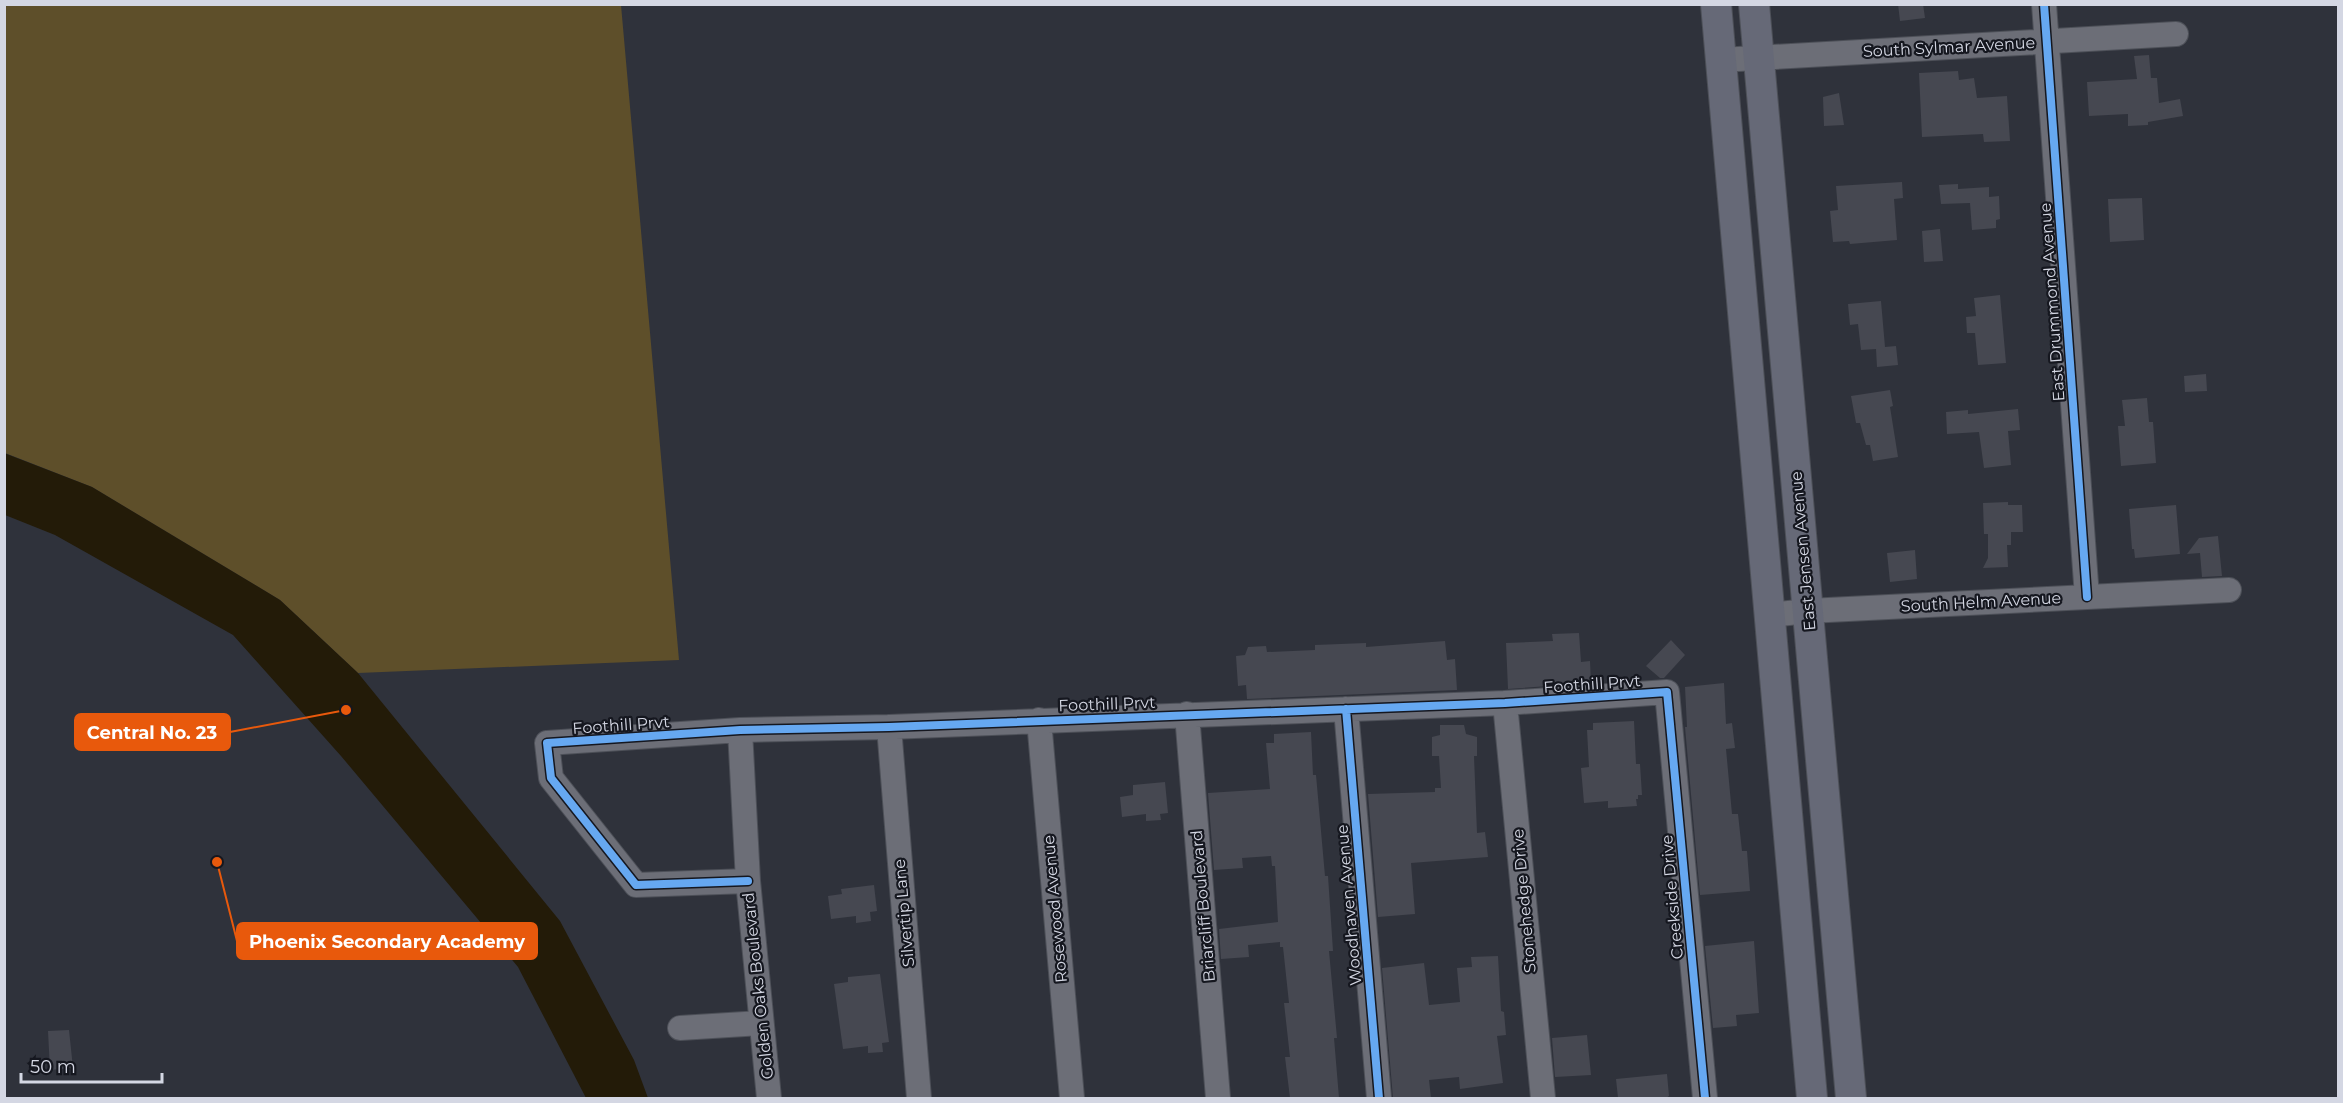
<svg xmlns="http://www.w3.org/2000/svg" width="2343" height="1103" font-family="Montserrat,sans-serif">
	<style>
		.green { fill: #5e4f2a }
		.water { fill: #231b08 }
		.building { fill: #464851 }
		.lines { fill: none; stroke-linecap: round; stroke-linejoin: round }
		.minor-casing { stroke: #4d5058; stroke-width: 26 }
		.major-casing { stroke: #4d5058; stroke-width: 32 }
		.minor { stroke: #6c6e77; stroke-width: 24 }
		.major { stroke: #666977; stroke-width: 30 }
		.cycleway-casing { stroke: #15171f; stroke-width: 11 }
		.cycleway { stroke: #66a8f1; stroke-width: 8 }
		.labels { text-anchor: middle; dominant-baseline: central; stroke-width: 4.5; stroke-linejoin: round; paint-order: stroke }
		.street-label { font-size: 16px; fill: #d4d7e3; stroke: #15171f }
		.leader { fill: none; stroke: #e8590c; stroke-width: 2 }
		.callout-dot { fill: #e8590c; stroke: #15171f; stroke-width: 2 }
		.callout { fill: #e8590c; stroke: #e8590c; stroke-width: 2 }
		.callout-label { font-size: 18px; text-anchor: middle; font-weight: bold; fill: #fff }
	</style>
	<rect width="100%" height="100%" fill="#2f323b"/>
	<path class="green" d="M4 5H621L679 660 358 673 280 600 92 487 5 453Z"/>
	<path class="water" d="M4 453 92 487 280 600 358 673 560 921 634 1060 648 1098H586L518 967 341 756 233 635 55 535 5 515Z"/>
	<path class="building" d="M1898 4H1923L1925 18 1900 21Z
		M2149 55 2151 78H2157L2159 103 2180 99 2183 116 2148 122V125L2128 126V114L2089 116 2087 82 2137 79 2134 56Z
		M1958 71 1959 80 1974 78 1977 98 2007 96 2010 141 1984 142 1983 134 1922 137 1919 73Z
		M1839 93 1844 125 1824 126 1823 97Z
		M1902 182 1903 198 1894 199 1897 240 1850 244 1849 241 1833 242 1830 211 1838 210 1836 186Z
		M1958 184V189L1989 187V197L1999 196 2000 219 1996 220V228L1972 230 1970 203 1941 204 1939 185Z
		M2142 198 2144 240 2110 242 2108 199Z
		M1940 229 1943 261 1924 262 1922 231Z
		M2000 295 2006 363 1978 365 1975 333H1967L1966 317 1976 316 1974 298Z
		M1881 301 1885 347 1896 346 1898 365 1877 367 1876 349 1861 350 1858 324 1850 325 1848 304Z
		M2206 374 2207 391 2185 392 2184 376Z
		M1890 390 1893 406 1890 407 1898 457 1873 461 1870 445H1866L1860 423H1856L1851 396Z
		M2147 398 2149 422H2153L2156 463 2121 466 2118 426H2125L2122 400Z
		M2018 409 2020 430 2008 431 2011 465 1984 468 1979 432 1947 434 1946 412 1968 410V414Z
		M2008 502V505H2022L2023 532H2011V545H2007L2008 567 1983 568 1988 558V534H1984L1983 503Z
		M2176 505 2180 554 2135 558 2134 549H2132L2129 509Z
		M2218 536 2222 576 2202 577 2200 553 2187 554 2199 538Z
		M1915 550 1917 579 1890 582 1887 553Z
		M1579 633 1581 662 1590 661 1591 683 1508 689 1506 643 1553 641 1552 634Z
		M1671 640 1685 655 1664 678H1660L1646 666Z
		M1445 641 1447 660 1455 659 1457 690 1247 699 1246 685 1238 686 1236 656 1245 655 1248 647 1266 646 1267 652 1315 650V645L1366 643V647Z
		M1724 683 1726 724 1732 723 1735 748 1726 749 1732 814H1738L1742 851H1747L1750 891 1700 895 1685 727H1687L1685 687Z
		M1634 721 1636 764H1640L1642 795H1638V799H1636L1637 806 1608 808V801L1584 803 1581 768 1589 767 1587 730H1593V723Z
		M1440 725H1464L1466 734 1477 737V756H1474L1477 833 1485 832 1488 857 1411 863 1415 914 1378 917 1368 794 1435 792V788H1441L1439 756H1432V737L1440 735Z
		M1311 732 1313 775H1316L1325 876H1328L1333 951H1329L1337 1038H1334L1339 1098H1290L1285 1057H1290L1284 1003H1289L1283 947H1280V942L1248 945 1249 957 1221 959 1219 929 1278 922 1275 866H1272L1271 856 1242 858 1243 868 1214 870 1208 793 1270 789 1266 743H1274V734Z
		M1165 782 1168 813 1160 814 1161 820 1146 821V814L1122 817 1120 797 1133 795V785Z
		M874 885 877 911 870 912 871 921 856 923V916L831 919 828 896 842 894 841 889Z
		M1754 941 1759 1013 1736 1015 1737 1026 1713 1028 1705 946Z
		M1498 956 1501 1011 1504 1012 1506 1035 1497 1036 1503 1083 1460 1089 1459 1077 1429 1080 1431 1098H1393L1382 968 1424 963 1429 1005 1460 1002 1457 968 1472 967 1471 957Z
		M880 974 889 1042 882 1043 883 1052 868 1053V1046L843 1049 834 984 848 982V977Z
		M69 1030 73 1068 50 1070 48 1031Z
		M1587 1035 1591 1075 1555 1077 1552 1038Z
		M1667 1074 1669 1096 1666 1098H1618L1616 1079Z"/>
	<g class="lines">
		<defs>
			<path id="minor" d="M2044 4 2087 597
				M1721 60 2176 34
				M1770 615 1808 611 2229 590
				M1505 703 1543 1098
				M1346 709 1379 1098
				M1187 714 1218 1098
				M1039 720 1072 1098
				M889 727 919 1098
				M740 730 748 881 769 1098
				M748 881 636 885 551 778 547 743 740 730 889 727 1505 703 1667 692 1705 1098
				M680 1028 761 1023"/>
			<path id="major" d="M1716 4 1812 1098
				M1754 4 1851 1098"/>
		</defs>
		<use href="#minor" class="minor-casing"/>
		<use href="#major" class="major-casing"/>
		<use href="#minor" class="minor"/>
		<use href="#major" class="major"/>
		<defs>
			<path id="cycleway" d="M2044 4 2087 597
				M1346 709 1379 1098
				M748 881 636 885 551 778 547 743 740 730 889 727 1505 703 1667 692 1705 1098"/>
		</defs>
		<use href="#cycleway" class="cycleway-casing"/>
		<use href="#cycleway" class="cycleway"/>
	</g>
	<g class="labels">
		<g class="street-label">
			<text transform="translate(1949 47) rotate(-3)">South Sylmar Avenue</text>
			<text transform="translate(2052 302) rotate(-94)">East Drummond Avenue</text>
			<text transform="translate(1803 551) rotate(-95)">East Jensen Avenue</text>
			<text transform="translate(1981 602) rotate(-3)">South Helm Avenue</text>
			<text transform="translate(1592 684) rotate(-4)">Foothill Prvt</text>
			<text transform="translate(1107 704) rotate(-2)">Foothill Prvt</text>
			<text transform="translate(621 725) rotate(-4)">Foothill Prvt</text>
			<text transform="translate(1672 897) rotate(-95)">Creekside Drive</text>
			<text transform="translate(1524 901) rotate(-95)">Stonehedge Drive</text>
			<text transform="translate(1349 905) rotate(-95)">Woodhaven Avenue</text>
			<text transform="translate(1203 906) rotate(-95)">Briarcliff Boulevard</text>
			<text transform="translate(1055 909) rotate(-95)">Rosewood Avenue</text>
			<text transform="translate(904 913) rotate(-95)">Silvertip Lane</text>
			<text transform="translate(758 986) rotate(-96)">Golden Oaks Boulevard</text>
		</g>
	</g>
	<path class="leader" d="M346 710L230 732M217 862L237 941"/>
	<g class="callout-dot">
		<circle cx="346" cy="710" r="6"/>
		<circle cx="217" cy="862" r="6"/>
	</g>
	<g class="callout">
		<rect x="75" y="714" width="155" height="36" rx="6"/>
		<rect x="237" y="923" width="300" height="36" rx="6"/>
	</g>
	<g class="callout-label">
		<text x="152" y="739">Central No. 23</text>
		<text x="387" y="948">Phoenix Secondary Academy</text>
	</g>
	<rect width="2343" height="1103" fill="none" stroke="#d4d7e3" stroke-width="12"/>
	<path d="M21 1073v9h141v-9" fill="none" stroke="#d4d7e3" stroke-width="3"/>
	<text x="30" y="1073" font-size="18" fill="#d4d7e3" stroke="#15171f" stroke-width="4.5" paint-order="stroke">50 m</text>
</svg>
